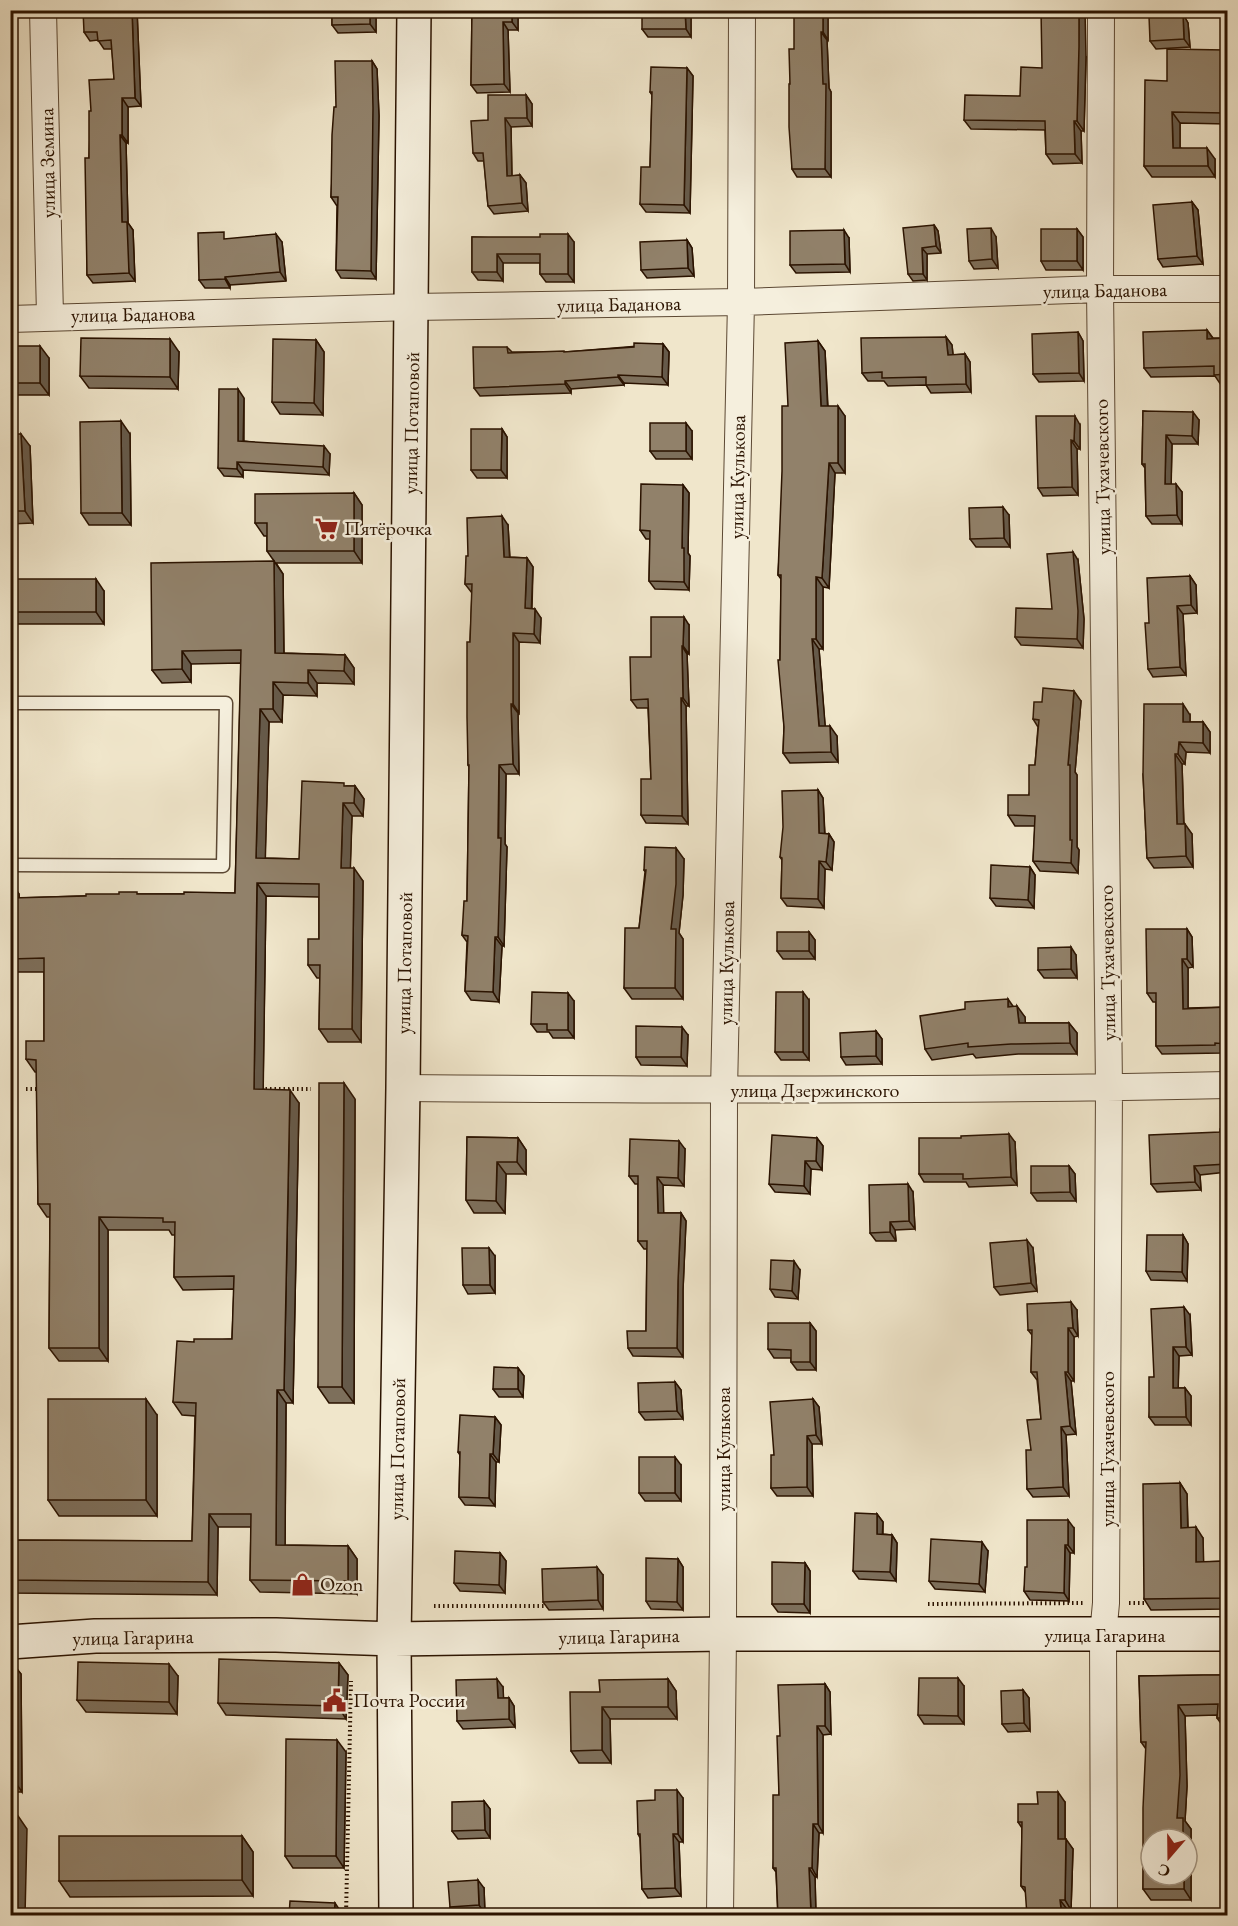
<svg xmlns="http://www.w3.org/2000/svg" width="1238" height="1926" font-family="'EB Garamond',serif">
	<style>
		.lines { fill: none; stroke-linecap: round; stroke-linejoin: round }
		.lane-casing { stroke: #5c4833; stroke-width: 15 }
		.street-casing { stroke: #5c4833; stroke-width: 28 }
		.secondary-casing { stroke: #2b1300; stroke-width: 36 }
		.path { stroke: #2b1300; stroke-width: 4; stroke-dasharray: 1.5 3; stroke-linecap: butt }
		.lane { stroke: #f5efdd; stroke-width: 12 }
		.street { stroke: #f5efdd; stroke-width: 26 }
		.secondary { stroke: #f5efdd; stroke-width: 33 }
		.wall { fill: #7d6f5b; stroke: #2b1300; stroke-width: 1.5 }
		.shaded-wall { fill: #665a4a; stroke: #2b1300; stroke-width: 1.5 }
		.building { fill: #91816a; stroke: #2b1300; stroke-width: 1.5 }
		.labels { text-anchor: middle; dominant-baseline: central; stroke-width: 5; stroke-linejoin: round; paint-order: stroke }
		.street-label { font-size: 20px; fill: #2b1300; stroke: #f5efdd }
		.poi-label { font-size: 20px; fill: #2b1300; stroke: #f5efdd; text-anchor: start }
	</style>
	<rect width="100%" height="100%" fill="#f0e6cb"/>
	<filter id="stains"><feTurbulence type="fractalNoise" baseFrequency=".00333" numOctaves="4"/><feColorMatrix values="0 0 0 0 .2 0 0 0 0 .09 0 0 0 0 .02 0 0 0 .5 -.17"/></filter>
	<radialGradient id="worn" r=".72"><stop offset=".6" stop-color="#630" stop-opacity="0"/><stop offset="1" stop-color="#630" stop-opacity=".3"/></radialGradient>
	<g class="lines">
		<defs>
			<path id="lane" d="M10 703H226L223 866 10 865"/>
			<path id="street" d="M43 10 50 316
				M1101 10 1100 289 1109 1088 1106 1603 1103 1635 1104 1916
				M10 319 412 307 741 302 1100 289H1228
				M403 1088C678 1090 953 1091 1228 1085
				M720 1916 723 1634 724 1091 741 302 742 10"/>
			<path id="secondary" d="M10 1642 95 1636 276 1635 394 1639 723 1634H1228
				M396 1916 394 1639 403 1088 414 10"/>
		</defs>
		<use href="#lane" class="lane-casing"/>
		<use href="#street" class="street-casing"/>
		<use href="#secondary" class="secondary-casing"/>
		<path class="path" d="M26 1089H40
			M261 1089H311
			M1129 1603H1149
			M928 1604 1083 1603
			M434 1606H549
			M346 1916 351 1681"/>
		<use href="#lane" class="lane"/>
		<use href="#street" class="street"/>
		<use href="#secondary" class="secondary"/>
	</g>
	<path class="wall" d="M137 10 141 106 128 107V143H126L128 223 133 230 135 281 93 283 87 275 89 158 91 111 114 79 112 49H104L98 40 90 41 84 32Z
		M332 10H376V32L338 33 332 25Z
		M472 10H518V30H508L510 92 477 93 471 85Z
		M691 10V37H648L642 29Z
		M828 10V40H827L829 88 831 92V177H797L792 169 790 84 794 49Z
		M1183 14 1188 23 1190 47 1156 49 1150 41Z
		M1227 53V124L1180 123V148L1215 159V177H1152L1144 166 1167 81Z
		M1086 57 1084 131H1081L1082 163 1053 164 1046 154 1045 130 971 129 964 120 1020 96Z
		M372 61 377 69 379 116 376 279 341 278 336 270 337 206 331 197 336 107Z
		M687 68 693 76 690 213 646 212 640 204 650 167 652 95 650 92Z
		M526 95 532 104V126L511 127 512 176 520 175 526 183 528 211 494 214 488 206 484 161H478L473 153 488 120Z
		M1192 202 1198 210 1203 264 1163 267 1158 259Z
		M934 225 938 231 941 253 927 254V280L913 281 908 274Z
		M1077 229 1083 237V270H1046L1041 261Z
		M472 237 574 242V282H546L540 274V263H503V281L478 280 472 272Z
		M996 237 998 268 974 269 969 261Z
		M849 238 850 272 796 273 790 265Z
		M228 239 282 242 286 281 230 285V288H205L199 280Z
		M687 240 692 248 694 276 647 278 641 270Z
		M1207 330 1213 338H1227V384L1221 385 1215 376 1151 377 1144 368Z
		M1078 332 1083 341 1084 381 1039 382 1033 374Z
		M946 337 952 345 953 355 965 354 970 362 971 392 931 393 926 385 888 386 884 381H868L862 373Z
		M316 340 324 352 323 415 280 414 272 402Z
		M818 341 825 351 828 406 845 416V473H835L829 588 823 587V649H819L825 726 837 736 838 762 790 763 783 753 784 727 780 660 781 579 778 575 788 406Z
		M663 344 669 352 668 385 624 383V385L571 389V393L480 396 474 388 507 347 512 352H565Z
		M10 346 49 358V395H10Z
		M179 352 178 389 89 388 80 376Z
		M244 398V441L330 454 329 475 243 470V477L224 476 218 468Z
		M1143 411 1199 420 1198 444H1172L1171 484 1182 492V524H1152L1146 516 1145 468 1142 464Z
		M1080 425V449H1077L1078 495 1043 496 1038 488Z
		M502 429 507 437V478H477L471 470Z
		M692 431V459H656L650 451Z
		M10 434 30 446 33 523 10 524Z
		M130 434 131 525H89L81 513Z
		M683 485 689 493 688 553 690 556 689 590 655 589 649 581 650 539H646L640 530Z
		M354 493 362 505V563H276L283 574 284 653 345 655 354 668V684L317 683V696L283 695 282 722H269L265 858 299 859 346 786H355L364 799 363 816H352L350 868 363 881 361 1042H328L319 1029 320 978H317L308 965 319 939V897L266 896 263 1089 299 1103 293 1403H286L285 1545 348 1546 357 1559V1594L260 1592 250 1580 251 1527H218L217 1595 10 1593V1173L13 1176 11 1540 192 1541 195 1416 182 1415 173 1402 194 1342 232 1339 234 1289 183 1290 174 1277 175 1235H172L169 1230H108V1361H59L49 1348 50 1217H47L38 1204 37 1072H35L26 1059 44 1041V972H14V1005H10V881L19 894V898L138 894H184L235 893 241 663 191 664V682L162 683 152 670 274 561 267 551V536H264L255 523Z
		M1009 515 1010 547H976L970 539Z
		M508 525 510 557 527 558 533 567 532 609 541 618 540 643 519 642V713H518L519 774H506L505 844 507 847 504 946H502L499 1002 471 1000 465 991 467 942 462 935 467 901 469 767 468 765 470 642 472 593 465 584 468 556Z
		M1078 560 1084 619 1083 648 1021 645 1015 637 1052 609Z
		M1190 576 1196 585 1197 613 1183 614 1186 675 1153 677 1148 669Z
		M10 579 104 591V624H10Z
		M689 625V654H687L689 706H686L688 824 646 823 641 815 651 779 648 708H637L631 700 651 657Z
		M1081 701 1075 772 1077 775V847L1079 850 1078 873 1040 871 1033 861 1035 826H1015L1008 815 1029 795 1035 765 1038 727 1033 719 1042 702Z
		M1190 715V722H1203L1210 732V753L1186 752 1185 764H1182L1184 824 1192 834 1193 867 1154 868 1147 858 1143 774Z
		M818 790 823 798 825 834H829L834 842 832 870 825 869 824 908 787 906 781 898 782 860 780 857Z
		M684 859 683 895 679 933 683 939V999H632L624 988 639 928 645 872 644 870Z
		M1030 867 1035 875 1034 908 996 906 990 898Z
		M1187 929 1192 937 1193 967 1188 968V1008L1227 1007V1052H1221V1053L1162 1054 1156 1046V1002H1153L1147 993Z
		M809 932 815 940V959H783L777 951Z
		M1076 955 1077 978H1044L1038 970Z
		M809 1000V1060H781L775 1052Z
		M574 1001V1038H553L549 1032H537L531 1024Z
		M1014 1007 1025 1017V1023H1069L1077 1033V1054H1018L976 1058 973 1054 932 1060 925 1049Z
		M876 1031 882 1039V1064L846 1065 841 1057Z
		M688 1035 687 1066 641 1065 636 1057Z
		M355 1099 354 1403H329L318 1387Z
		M1227 1129V1172L1200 1175 1201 1190 1157 1192 1151 1184 1220 1132Z
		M467 1137 518 1138 526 1150V1174H506L505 1213H474L466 1200Z
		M817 1138 823 1146 822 1170 811 1169 810 1194 775 1192 769 1184Z
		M1015 1142 1017 1185 969 1187 966 1182H924L919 1174Z
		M685 1149 684 1186 663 1185V1213H681L686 1221 683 1290V1357L633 1356 628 1348 646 1331 647 1249H644L638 1241V1184H635L629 1176Z
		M1069 1166 1075 1174 1076 1201H1037L1031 1193Z
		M913 1192 915 1229 895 1230 896 1241H876L870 1233Z
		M1183 1235 1188 1244 1187 1281 1151 1280 1146 1271Z
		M1033 1248 1037 1291 1000 1295 994 1287Z
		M495 1256V1293L468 1294 463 1285Z
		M800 1270 798 1299 775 1297 770 1289Z
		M1077 1310 1078 1336 1074 1337V1381H1071L1076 1434 1066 1435 1069 1496 1033 1497 1027 1489 1031 1450 1041 1419 1037 1380 1031 1372 1032 1335 1028 1330Z
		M1190 1315 1192 1355 1179 1356 1178 1388H1185L1191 1396V1425H1155L1149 1417 1154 1377Z
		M810 1323 816 1331V1370H797L791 1362V1358H774L768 1349Z
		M518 1368 524 1376 523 1397H499L493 1389Z
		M675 1382 681 1390 683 1419 645 1420 639 1412Z
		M813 1399 819 1407 822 1444H812L813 1496H777L771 1488 774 1455Z
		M157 1415V1516H59L48 1500Z
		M495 1417 501 1425 499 1462H496L495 1506 465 1505 459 1497 460 1455 458 1452Z
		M681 1465V1501H645L639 1493Z
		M1180 1483 1187 1494 1188 1527 1203 1538V1562L1227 1561V1609L1151 1610 1144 1599Z
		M877 1514 883 1522V1534L892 1535 897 1543 896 1581 859 1579 853 1571Z
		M1074 1528V1553H1070L1069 1601 1030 1600 1024 1591 1027 1567Z
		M988 1551 985 1592 935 1589 929 1581Z
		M500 1553 506 1561 505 1593 460 1591 454 1583Z
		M678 1559 683 1567V1610L651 1609 646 1601Z
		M805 1563 810 1571V1613L778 1612 772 1604Z
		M603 1575V1609L549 1610 543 1602Z
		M10 1662 21 1674 22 1792H10Z
		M339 1663 348 1675 346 1719 226 1715 218 1703Z
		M1227 1675V1729H1225L1217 1718V1715L1185 1716 1187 1786 1185 1821 1191 1829V1900H1151L1143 1889 1146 1749 1141 1742 1139 1676Z
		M178 1676 177 1714 86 1712 77 1700Z
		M668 1679 676 1691 677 1719H610L611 1763H579L571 1751 600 1692Z
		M825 1684 830 1692 831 1734 823 1735V1833H819L817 1877H815L816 1916H778L776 1872 773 1868 779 1795 780 1736Z
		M964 1686V1724H924L918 1715Z
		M503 1687V1698H509L514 1706 515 1727 463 1729 457 1721Z
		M1023 1690 1029 1698 1030 1731 1008 1732 1002 1724Z
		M346 1752 344 1868H293L285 1856Z
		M683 1798V1842H679L681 1896 648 1898 642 1889 640 1838 638 1834 655 1800Z
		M484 1801 490 1809V1838L458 1839 452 1831Z
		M1065 1802V1839L1073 1849 1071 1910 1067 1909 1026 1893 1021 1886 1022 1828 1018 1822 1038 1804Z
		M242 1836 253 1852V1896L70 1897 59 1881Z
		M484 1888 485 1914 456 1915 450 1907Z"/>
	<path class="shaded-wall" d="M132 10H137L141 106 135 98Z
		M370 10H376V32L370 24Z
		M512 10H518V30L512 22Z
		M685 10H691V37L686 29Z
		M823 10H828V40L823 32Z
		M1079 10H1085L1086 57 1084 131 1077 121Z
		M1183 14 1188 23 1190 47 1184 39Z
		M503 22 508 30 510 92 504 84Z
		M821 32 827 40 829 88 831 92V177L825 169Z
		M1225 50 1227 53V117L1225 113Z
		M372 61 377 69 379 116 376 279 371 271Z
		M687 68 693 76 690 213 684 205Z
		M526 95 532 104V126L527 118Z
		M122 98 128 107V143L122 135Z
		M1172 112 1180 123V159L1173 148Z
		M505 118 511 127 512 184 507 176Z
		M1074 121 1081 131 1082 163 1075 154Z
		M120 135 126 143 128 223 133 230 135 281 129 273 122 222Z
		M1207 148 1215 159V177L1208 166Z
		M520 175 526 183 528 211 522 203Z
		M1192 202 1198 210 1203 264 1197 256Z
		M934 225 938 231 941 253 936 246Z
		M991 228 996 237 998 268 992 259Z
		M1077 229 1083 237V270L1077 261Z
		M844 230 849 238 850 272 845 264Z
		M276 234 282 242 286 281 280 272Z
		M568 234 574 242V282L568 274Z
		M687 240 692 248 694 276 688 268Z
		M922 248 927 254V280L923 274Z
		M497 254 503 263V281L497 272Z
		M225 277 230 285V288L225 279Z
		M1207 330 1214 340 1207 339Z
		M1078 332 1083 341 1084 381 1079 373Z
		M946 337 952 345 954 364 948 355Z
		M170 339 179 352 178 389 170 377Z
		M316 340 324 352 323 415 314 403Z
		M818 341 825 351 828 416 821 406Z
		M663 344 669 352 668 385 662 377Z
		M40 346 49 358V395L40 383Z
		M965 354 970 362 971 392 966 384Z
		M618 375 624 383V385L618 377Z
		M565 381 571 389V393L565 384Z
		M238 389 244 398 243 449 238 441Z
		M838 406 845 416V473L838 463Z
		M1193 412 1199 420 1198 444 1192 436Z
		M1075 416 1080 425V449L1074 441Z
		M121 421 130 434 131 525 122 513Z
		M686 423 692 431V459L686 451Z
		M502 429 507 437V478L501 470Z
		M21 434 30 446 33 523 25 511Z
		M1166 435 1172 444 1171 492 1165 484Z
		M1071 440 1077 449 1078 495 1072 487Z
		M324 446 330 454 329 475 323 467Z
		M237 462 243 470V477L237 469Z
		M829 463 835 473 829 588 822 578Z
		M1176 484 1182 492V524L1177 515Z
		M683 485 689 493 688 553 690 556 689 590 684 582 682 548Z
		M354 493 362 505V563L354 551Z
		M1003 507 1009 515 1010 547 1004 538Z
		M502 516 508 525 510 566 504 557Z
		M1073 552 1078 560 1084 619 1083 648 1077 639Z
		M527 558 533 567 531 617 525 608Z
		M274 561 283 574 284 666 275 653Z
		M1190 576 1196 585 1197 613 1191 605Z
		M816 577 823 587V649L816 639Z
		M96 579 104 591V624L96 612Z
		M1177 606 1183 614 1186 675 1180 667Z
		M535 609 541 618 540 643 534 634Z
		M684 617 689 625V654L683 646Z
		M513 633 519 642V713L513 704Z
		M812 639 819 649 826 736 819 726Z
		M682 646 687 654 689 706 683 698Z
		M182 651 191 664V682L182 669Z
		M345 655 354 668V684L344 671Z
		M308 670 317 683V696L308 683Z
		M273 682 283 695 282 722 273 709Z
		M1074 691 1081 701 1075 772 1077 775V847L1079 850 1078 873 1071 863 1068 765Z
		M681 698 686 706 688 824 682 816Z
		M511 704 518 713 519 774 513 764Z
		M1183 704 1190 715V732L1183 722Z
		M260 709 269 722 265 871 256 858Z
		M1203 722 1210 732V753L1203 743Z
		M830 726 837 736 838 762 831 752Z
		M1179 742 1186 752 1185 764 1178 754Z
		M1175 754 1182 764 1184 834 1177 824Z
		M499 765 506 774 505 844 507 847 504 946 498 937Z
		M355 786 364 799 363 816 354 803Z
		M818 790 823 798 825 841 819 833Z
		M343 803 352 816 350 881 341 868Z
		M1185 824 1192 834 1193 867 1186 856Z
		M829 834 834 842 832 870 826 862Z
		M676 848 684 859 683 895 679 933 683 939V999L675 988 671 929Z
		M819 861 825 869 824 908 818 899Z
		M1030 867 1035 875 1034 908 1028 900Z
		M354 868 363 881 361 1042 352 1029Z
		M10 881 19 894 20 911 11 898Z
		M257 883 266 896 263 1102 254 1089Z
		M1187 929 1192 937 1193 967 1187 959Z
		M809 932 815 940V959L809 951Z
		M495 937 502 946 499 1002 493 992Z
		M1071 947 1076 955 1077 978 1071 969Z
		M1182 959 1188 968V1017L1183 1009Z
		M10 968 14 972V1005L10 1000Z
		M803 992 809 1000V1060L803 1052Z
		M568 993 574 1001V1038L568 1030Z
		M1008 999 1015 1009 1008 1007Z
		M1017 1006 1025 1017 1026 1033 1019 1023Z
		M1069 1023 1077 1033V1054L1070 1043Z
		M682 1027 688 1035 687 1066 681 1057Z
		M876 1031 882 1039V1064L876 1056Z
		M344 1083 355 1099 354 1403 342 1387Z
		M290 1090 299 1103 293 1403 284 1390Z
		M1009 1134 1015 1142 1017 1185 1011 1177Z
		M518 1138 526 1150V1174L517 1162Z
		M817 1138 823 1146 822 1170 816 1161Z
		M679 1141 685 1149 684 1186 678 1178Z
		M805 1161 811 1169 810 1194 804 1186Z
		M497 1162 506 1174 505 1213 496 1201Z
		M1069 1166 1075 1174 1076 1201 1070 1192Z
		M1194 1166 1200 1175 1201 1190 1195 1182Z
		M10 1173 13 1176 11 1553Z
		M657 1177 663 1185 664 1221 658 1213Z
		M908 1184 913 1192 915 1229 909 1221Z
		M681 1213 686 1221 683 1290V1357L677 1348 678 1281Z
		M99 1217 108 1230V1361L99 1348Z
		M890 1222 895 1230 896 1241 890 1232Z
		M1183 1235 1188 1244 1187 1281 1182 1272Z
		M1027 1240 1033 1248 1037 1291 1031 1283Z
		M489 1248 495 1256V1293L490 1285Z
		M794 1261 800 1270 798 1299 792 1291Z
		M1071 1302 1077 1310 1078 1336 1073 1328Z
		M1184 1307 1190 1315 1192 1355 1186 1347Z
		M810 1323 816 1331V1370L810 1362Z
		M1068 1328 1074 1337V1381L1068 1372Z
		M1173 1347 1179 1356 1178 1396 1173 1388Z
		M518 1368 524 1376 523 1397 518 1389Z
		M1065 1372 1071 1381 1076 1434 1070 1426Z
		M675 1382 681 1390 683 1419 677 1411Z
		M1185 1388 1191 1396V1425L1186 1417Z
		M277 1390 286 1403 285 1558 276 1545Z
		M146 1399 157 1415V1516L146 1500Z
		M813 1399 819 1407 822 1444 816 1435Z
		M495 1417 501 1425 499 1462 493 1454Z
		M1061 1427 1066 1435 1069 1496 1063 1487Z
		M807 1436 812 1444 813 1496 807 1487Z
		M490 1454 496 1462 495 1506 489 1498Z
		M675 1457 681 1465V1501L675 1493Z
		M1180 1483 1187 1494 1188 1538 1181 1528Z
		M209 1514 218 1527 217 1595 208 1582Z
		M877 1514 883 1522 882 1542 877 1534Z
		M1068 1520 1074 1528V1553L1068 1545Z
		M1196 1527 1203 1538 1204 1573 1196 1562Z
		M892 1535 897 1543 896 1581 890 1572Z
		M982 1542 988 1551 985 1592 979 1584Z
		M1065 1545 1070 1553 1069 1601 1064 1593Z
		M348 1546 357 1559V1594L348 1581Z
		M500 1553 506 1561 505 1593 499 1585Z
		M678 1559 683 1567V1610L677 1602Z
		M805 1563 810 1571V1613L804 1604Z
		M597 1567 603 1575V1609L598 1600Z
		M12 1662 21 1674 22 1792 13 1779Z
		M339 1663 348 1675 346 1719 338 1706Z
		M169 1664 178 1676 177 1714 169 1702Z
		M958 1678 964 1686V1724L958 1716Z
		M497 1679 503 1687 504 1706 498 1698Z
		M668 1679 676 1691 677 1719 668 1707Z
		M825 1684 830 1692 831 1734 825 1726Z
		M1023 1690 1029 1698 1030 1731 1024 1723Z
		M509 1698 514 1706 515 1727 509 1719Z
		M1178 1705 1185 1716 1187 1786 1185 1821 1191 1829V1900L1184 1889V1875H1187V1839H1183L1177 1818Z
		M602 1707 610 1719 611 1763 602 1750Z
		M817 1726 823 1735V1833L818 1824Z
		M337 1740 346 1752 344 1868 336 1856Z
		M677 1790 683 1798V1842L678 1834Z
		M1058 1792 1065 1802V1849L1058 1839Z
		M484 1801 490 1809V1838L485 1830Z
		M16 1813 27 1829 25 1916H14Z
		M813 1824 819 1833 817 1877 812 1868Z
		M673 1834 679 1842 681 1896 675 1888Z
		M242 1836 253 1852V1896L242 1880Z
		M1066 1839 1073 1849 1071 1910 1065 1900Z
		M809 1868 815 1877 816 1916H812L811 1913Z
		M478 1880 484 1888 485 1914 479 1905Z
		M1060 1900 1067 1909 1068 1916H1062Z
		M335 1903 343 1915V1916H334Z"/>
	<path class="building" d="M83 10H132L135 98H122V135H120L122 222H127L129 273 87 275 85 158H89V111H91L89 80 114 79 111 40 98 41 97 32H84Z
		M332 10H370V24L332 25Z
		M472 10H512V22H503L504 84 471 85Z
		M642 10H685L686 29H642Z
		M794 10H823V32H821L823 84H826L825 169H792L789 127V84H790L789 49H794Z
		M1079 10V47L1077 121H1074L1075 154H1046L1045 121 964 120 965 95 1020 96 1021 67 1042 68 1041 11Z
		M1183 14 1184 39 1150 41 1149 16Z
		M1167 49 1225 50V113L1172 112 1173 148H1207L1208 166H1144L1145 80 1167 81Z
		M335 61H372L373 108 371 271 336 270 338 197H331L332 135 334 107H336Z
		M651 67 687 68 684 205 640 204 641 167H650L652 92H650Z
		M488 95H526L527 118H505L507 176 520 175 522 203 488 206 483 153H473L471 121 488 120Z
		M1192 202 1197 256 1158 259 1153 205Z
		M934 225 936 246 922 248 923 274H908L903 228Z
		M991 228 992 259 969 261 967 229Z
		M1041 229H1077V261H1041Z
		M844 230 845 264 790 265V231Z
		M224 232V239L276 234 280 272 225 277V279L199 280 198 233Z
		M540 234H568V274H540V254H497V272H472V237H540Z
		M687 240 688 268 641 270 640 242Z
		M1207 330V339L1227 338V374L1214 375V366L1144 368 1143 332Z
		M1078 332 1079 373 1033 374 1032 334Z
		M946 337 948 355 965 354 966 384 926 385V377L882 378V372L862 373 861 338Z
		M81 338 170 339V377L80 376Z
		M273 339 316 340 314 403 272 402Z
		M818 341 821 406H838V463H829L822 578 816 577V639H812L819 726H830L831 752 783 753 784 727 778 660H780L781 575H778L782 471V406H788L785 343Z
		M634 343 663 344 662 377 618 375V377L565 381V384L474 388 473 347H507L508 353 564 351V352L634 347Z
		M10 346H40V383H10Z
		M219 389H238V441L324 446 323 467 237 462V469L218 468Z
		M1143 411 1193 412 1192 436 1166 435 1165 484H1176L1177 515 1146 516 1145 464H1142Z
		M1036 416H1075L1074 441 1071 440 1072 487 1038 488Z
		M121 421 122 513H81L80 422Z
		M650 423H686V451H650Z
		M471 429H502L501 470H471Z
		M10 434H21L25 511H10Z
		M641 484 683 485 682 548H684V582L649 581 650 531 640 530Z
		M354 493V551H267V523H255V494Z
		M1003 507 1004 538 970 539 969 508Z
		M502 516 504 557 527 558 525 608 535 609 534 634 513 633V704H511L513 764 499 765 498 838H501L498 937H495L493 992 465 991 468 936 462 935 464 901H467L469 765H468L467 717V642H470L472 584H465L466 556H468L467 518Z
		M1073 552 1078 611 1077 639 1015 637 1016 608 1052 609 1047 554Z
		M274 561 275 653 345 655 344 671 308 670V683L273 682V709H260L256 858 299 859 302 781 344 783V786H355L354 803H343L341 868H354L352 1029H319L320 965H308V939H319V884L257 883 254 1089 290 1090 284 1390H277L276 1545 348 1546V1581L250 1580 251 1514H209L208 1582 10 1580V1540L192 1541 196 1403 173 1402 177 1341 194 1342V1339H232L234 1276 174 1277 175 1222H163V1218L99 1217V1348H49L50 1204H38L36 1060 26 1059V1041H44V958L10 959V891L11 898 86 896V894H119V892H137V894H184V892L235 893 241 650 182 651V669L152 670 151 563Z
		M1190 576 1191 605 1177 606 1180 667 1148 669 1145 623H1149L1147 578Z
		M10 579H96V612H10Z
		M651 617H684L683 646H682L683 698H681L682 816 641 815V779H651L648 699 631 700 630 657H651Z
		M1043 688 1074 691 1068 765H1070V840H1072L1071 863 1033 861 1035 816 1008 815V795H1029V765H1035L1039 720 1033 719 1034 702H1042Z
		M1144 704H1183V722H1203V743L1179 742 1178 754H1175L1177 824H1185L1186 856 1147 858 1143 774Z
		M818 790 819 833 829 834 826 862 819 861 818 899 781 898 782 858 780 857 783 827 782 791Z
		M645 847 676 848V884L671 929H676L675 988H624L625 928H639L646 870H644Z
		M991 865 1030 867 1028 900 990 898Z
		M1146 929H1187V959H1182L1183 1009 1227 1007V1044L1215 1043V1045L1156 1046V993H1147Z
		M777 932H809V951H777Z
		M1071 947V969L1038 970V948Z
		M532 992 568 993V1030H547V1024H531Z
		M776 992H803V1052H775Z
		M1008 999V1007L1017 1006 1019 1023H1069L1070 1043 1011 1044 968 1047V1043L925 1049 920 1016 965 1009V1002Z
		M636 1026 682 1027 681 1057H636Z
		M876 1031V1056L841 1057 840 1033Z
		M319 1083H344L342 1387H318Z
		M1220 1129H1227V1164L1194 1166 1195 1182 1151 1184 1149 1135 1220 1132Z
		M1009 1134 1011 1177 963 1179V1174H919V1138H961V1136Z
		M772 1135 817 1138 816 1161H805L804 1186 769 1184Z
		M467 1137 518 1138 517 1162H497L496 1201 466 1200Z
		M630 1139 679 1141 678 1178 657 1177 658 1213H681L678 1281 677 1348H628L627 1331H646L647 1241H638V1176H629Z
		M1031 1166H1069L1070 1192 1031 1193Z
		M908 1184 909 1221 890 1222V1232L870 1233 869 1185Z
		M1147 1235H1183L1182 1272 1146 1271Z
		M1027 1240 1031 1283 994 1287 990 1243Z
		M462 1248H489L490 1285H463Z
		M771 1260 794 1261 792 1291 770 1289Z
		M1071 1302 1073 1328H1068V1372H1065L1070 1426 1061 1427 1063 1487 1027 1489 1026 1450H1031L1027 1420 1041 1419 1037 1372H1031L1032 1330H1028L1027 1304Z
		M1184 1307 1186 1347H1173V1388H1185L1186 1417H1149V1377H1154L1151 1309Z
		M768 1323H810V1362H791V1350L768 1349Z
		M494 1367 518 1368V1389H493Z
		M675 1382 677 1411 639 1412 638 1383Z
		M48 1399H146V1500H48Z
		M813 1399 816 1435 807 1436V1487L771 1488V1455H774L770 1402Z
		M460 1415 495 1417 493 1454H490L489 1498 459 1497 460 1452H458Z
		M639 1457H675V1493H639Z
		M1180 1483 1181 1528 1196 1527V1562L1227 1561V1598L1144 1599 1143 1484Z
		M855 1513 877 1514V1534L892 1535 890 1572 853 1571Z
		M1027 1520H1068V1545H1065L1064 1593 1024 1591 1025 1567H1027Z
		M931 1539 982 1542 979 1584 929 1581Z
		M455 1551 500 1553 499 1585 454 1583Z
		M646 1558 678 1559 677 1602 646 1601Z
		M772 1562 805 1563 804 1604H772Z
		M597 1567 598 1600 543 1602 542 1569Z
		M219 1659 339 1663 338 1706 218 1703Z
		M10 1662H12L13 1779 10 1780Z
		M78 1662 169 1664V1702L77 1700Z
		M1203 1675H1227V1718H1217L1218 1704 1178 1705 1180 1775 1177 1818H1183V1839H1151V1875H1184V1889H1143V1808L1146 1742H1141L1139 1676Z
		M919 1678H958V1716L918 1715Z
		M497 1679 498 1698H509V1719L457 1721 456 1680Z
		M668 1679V1707H602V1750L571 1751 570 1692H600L599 1680Z
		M825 1684V1726H817L818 1824H813L812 1868H809L811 1913 807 1914V1916H778L776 1868H773V1795H779L777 1736H780L778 1685Z
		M1023 1690 1024 1723 1002 1724 1001 1691Z
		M286 1739 337 1740 336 1856H285Z
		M655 1790H677L678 1834H673L675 1888 642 1889 640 1834H638L637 1801 655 1800Z
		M1037 1792H1058V1839H1066L1065 1900H1060L1062 1916H1027L1025 1887 1021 1886 1022 1822H1018V1804H1038Z
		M484 1801 485 1830 452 1831V1802Z
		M10 1813H16L14 1916H10Z
		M59 1836H242V1880L59 1881Z
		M478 1880 479 1905 450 1907 448 1882Z
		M290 1901 335 1903 334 1916H289Z"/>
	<defs>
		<symbol id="supermarket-bare" viewBox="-9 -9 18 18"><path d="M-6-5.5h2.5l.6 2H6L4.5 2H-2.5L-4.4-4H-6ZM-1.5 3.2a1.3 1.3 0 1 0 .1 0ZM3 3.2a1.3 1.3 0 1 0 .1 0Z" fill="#8f2418" stroke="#f5efdd" stroke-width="2.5" paint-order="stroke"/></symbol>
		<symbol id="shop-bare" viewBox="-9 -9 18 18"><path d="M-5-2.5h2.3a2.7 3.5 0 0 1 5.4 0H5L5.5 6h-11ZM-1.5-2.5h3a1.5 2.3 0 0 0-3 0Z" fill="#8f2418" stroke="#f5efdd" stroke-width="2.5" paint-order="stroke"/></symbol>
		<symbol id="civic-bare" viewBox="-9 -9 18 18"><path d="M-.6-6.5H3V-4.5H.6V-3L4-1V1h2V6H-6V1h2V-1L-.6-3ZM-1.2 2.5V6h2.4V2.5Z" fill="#8f2418" stroke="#f5efdd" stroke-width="2.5" paint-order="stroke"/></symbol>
	</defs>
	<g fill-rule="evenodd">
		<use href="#supermarket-bare" x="310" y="512" width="33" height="33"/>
		<use href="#shop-bare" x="286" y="1568" width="33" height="33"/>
		<use href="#civic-bare" x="318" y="1684" width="33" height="33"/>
	</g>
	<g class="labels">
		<g class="street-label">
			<text transform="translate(47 163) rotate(-91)">улица Земина</text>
			<text transform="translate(1105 290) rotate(-1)">улица Баданова</text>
			<text transform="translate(619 304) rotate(-1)">улица Баданова</text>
			<text transform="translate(133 314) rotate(-1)">улица Баданова</text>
			<text transform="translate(411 423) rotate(-89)">улица Потаповой</text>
			<text transform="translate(737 477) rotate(-89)">улица Кулькова</text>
			<text transform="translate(1102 477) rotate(-91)">улица Тухачевского</text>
			<text transform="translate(404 963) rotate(-89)">улица Потаповой</text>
			<text transform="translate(726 963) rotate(-89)">улица Кулькова</text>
			<text transform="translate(1107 963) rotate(-91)">улица Тухачевского</text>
			<text x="815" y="1090">улица Дзержинского</text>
			<text transform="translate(397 1449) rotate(-89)">улица Потаповой</text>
			<text transform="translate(723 1449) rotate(-90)">улица Кулькова</text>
			<text transform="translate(1107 1449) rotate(-90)">улица Тухачевского</text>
			<text x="1105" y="1635">улица Гагарина</text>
			<text transform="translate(619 1636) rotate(-1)">улица Гагарина</text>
			<text transform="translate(133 1637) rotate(-1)">улица Гагарина</text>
		</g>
		<g class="poi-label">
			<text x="344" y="528">Пятёрочка</text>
			<text x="320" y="1584">Ozon</text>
			<text x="353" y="1700">Почта России</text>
		</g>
	</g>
	<rect width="1238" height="1926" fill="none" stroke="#f0e6cb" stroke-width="36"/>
	<rect x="12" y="12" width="1214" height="1902" fill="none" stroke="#2b1300" stroke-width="3"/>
	<rect x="18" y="18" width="1202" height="1890" fill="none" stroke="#2b1300" stroke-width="1.5"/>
	<g transform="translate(1169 1857) rotate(200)"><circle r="28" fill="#f5efdd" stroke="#a49785" stroke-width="1.5"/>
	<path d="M0-4.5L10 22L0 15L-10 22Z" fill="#8f2418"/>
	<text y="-9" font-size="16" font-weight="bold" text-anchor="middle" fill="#2b1300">С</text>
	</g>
	<rect width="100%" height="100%" filter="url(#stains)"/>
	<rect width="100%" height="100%" fill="url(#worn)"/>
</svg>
